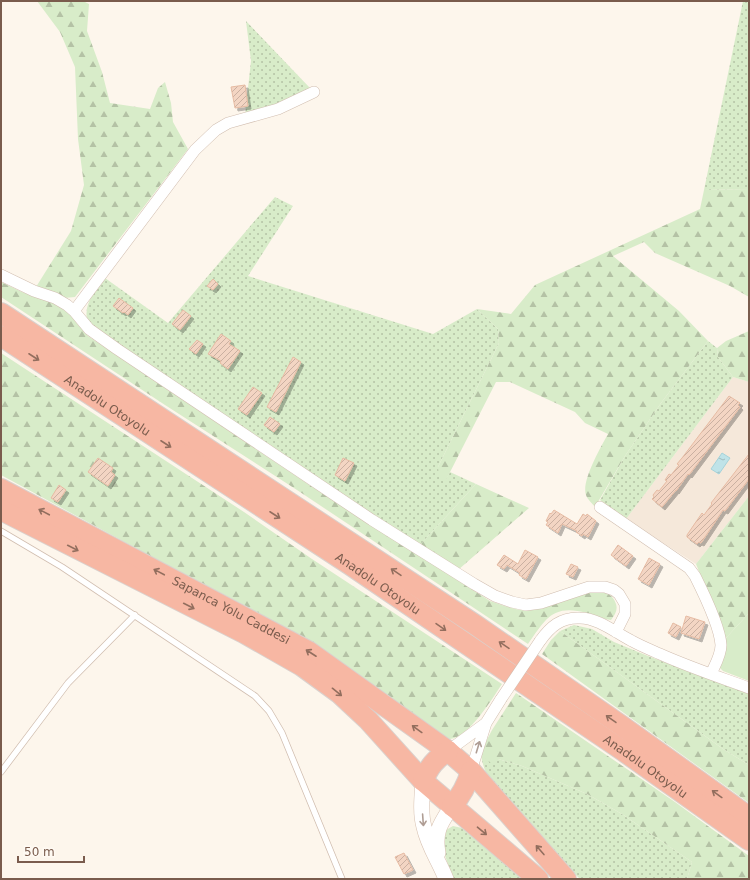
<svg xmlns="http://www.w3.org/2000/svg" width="750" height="880" font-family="'DejaVu Sans',sans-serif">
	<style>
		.residential { fill: #f5e8da }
		.grass { fill: url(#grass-dots) }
		.forest { fill: url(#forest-firs) }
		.green { fill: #d8ecc9 }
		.water { fill: url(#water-ripples); stroke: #a5d3da }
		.building { fill: url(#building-hatch); stroke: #e6bba3; filter: url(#shadow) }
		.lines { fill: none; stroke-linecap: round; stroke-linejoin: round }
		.lane-casing { stroke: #d1beb0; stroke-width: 7 }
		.street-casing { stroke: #d1beb0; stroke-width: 12 }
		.secondary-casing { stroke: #d6c0b0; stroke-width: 16 }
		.highway-casing { stroke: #dad1cd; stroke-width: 22 }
		.lane { stroke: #fff; stroke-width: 5.5 }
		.street { stroke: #fff; stroke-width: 11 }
		.secondary { stroke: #fff; stroke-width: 15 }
		.highway { stroke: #f7b7a3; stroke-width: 20 }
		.street-bridge-casing { stroke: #d1beb0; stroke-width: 12; stroke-linecap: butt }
		.street-bridge { stroke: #fff; stroke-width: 11 }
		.oneway { stroke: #936e5e }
		.oneway2 { stroke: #af9d94 }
		.labels { text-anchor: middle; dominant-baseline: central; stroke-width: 3.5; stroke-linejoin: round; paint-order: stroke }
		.street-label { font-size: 12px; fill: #7a5c4d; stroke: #fffaf3 }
	</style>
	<defs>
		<pattern id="grass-dots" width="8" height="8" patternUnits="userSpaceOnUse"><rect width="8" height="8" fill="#d8ecc9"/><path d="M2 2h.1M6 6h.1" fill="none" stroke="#b4c2a5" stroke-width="1.8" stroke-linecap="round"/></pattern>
		<pattern id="forest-firs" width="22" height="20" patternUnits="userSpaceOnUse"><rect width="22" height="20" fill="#d8ecc9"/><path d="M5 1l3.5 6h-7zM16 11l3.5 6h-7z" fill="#b4c2a5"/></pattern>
		<pattern id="water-ripples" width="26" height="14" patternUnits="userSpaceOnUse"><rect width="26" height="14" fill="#bfe3e8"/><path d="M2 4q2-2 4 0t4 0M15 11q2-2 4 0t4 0" fill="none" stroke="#a0bbbe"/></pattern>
		<pattern id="building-hatch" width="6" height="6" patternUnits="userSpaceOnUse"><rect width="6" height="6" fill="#f3d5c3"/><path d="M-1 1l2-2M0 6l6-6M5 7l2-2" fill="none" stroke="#cab0a1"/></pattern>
		<filter id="shadow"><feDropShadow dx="3" dy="3" stdDeviation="0" flood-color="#0004"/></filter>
	</defs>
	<rect width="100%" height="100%" fill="#fdf6ec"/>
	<path class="residential" d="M733 377 749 382V496L696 564 626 519Z"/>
	<path class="grass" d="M743 1H749V189L704 190Z
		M246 21 310 88 276 104 245 115 251 61Z
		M275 197 293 206 248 276 433 334 477 309 498 329 499 343 438 467 446 479 450 472 476 484 419 546 148 364 88 323C82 305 95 291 105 278L168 323Z
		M708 341 717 348 718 357 733 377 626 519 600 500 625 456 661 403Z
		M574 625 592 629 614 642 648 656 749 694V765L723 749 560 631Z
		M481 751 498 759 522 766 587 794 622 814 692 862 687 879H580L562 861 491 784C486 773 481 763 481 751Z
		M453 826 462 828 523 879H453L443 850 446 830Z"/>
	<path class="forest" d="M37 1H83L89 4 87 31 102 72 110 103 150 109 158 88 165 82 171 103 173 122 188 149 75 297 64 298 36 287 71 231 84 185 78 139 75 67 60 32Z
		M749 189V297L730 286 655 253 644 242 613 256 679 311 708 341 661 403 625 456 595 507C593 504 587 499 586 495 581 481 601 447 608 434L585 423 575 412 510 382H496L446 480 439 476 438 467 499 343 498 329 477 309 511 314 535 285 700 209 704 190Z
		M1 282 22 292 59 305 70 314 78 325 88 336 311 486 490 601C503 605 519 612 532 610 551 607 607 574 616 604 618 610 615 615 611 620 602 619 595 615 587 613 552 604 546 619 528 644L297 490 165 405 1 297Z
		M749 331V382L733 377 718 357 717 348 726 341Z
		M1 353 244 512 312 559 502 684C492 699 469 737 450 739 448 739 444 737 441 737L302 637 242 604 154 558 1 475Z
		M476 484 529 508 458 570 419 546Z
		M749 496V613L725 639 722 629 696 564Z
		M560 631 723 749 749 765V803L542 654 551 640Z
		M516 693 675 802 749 856V879H687L692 862 622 814 587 794 522 766 498 759 490 763 483 757 481 751 492 730Z"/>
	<path class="green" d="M749 613V681L723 671 719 667 725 639Z"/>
	<path class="water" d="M722 453 730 458 719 474 711 469Z"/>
	<path class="building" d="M245 85 248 106 235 108 231 87Z
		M213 279 218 284 213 290 207 286Z
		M119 298 133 308 128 315 124 312 123 313 113 306Z
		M183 310 191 316 180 330 172 324Z
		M221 334 231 341 229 344 240 351 228 369 220 363 221 361 208 354Z
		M197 340 203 344 196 354 189 349Z
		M293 357 301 362 276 412 267 407Z
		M253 387 262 393 247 415 238 409Z
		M729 396 740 403 738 405 740 407 689 475 688 474 676 491V490L662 507 652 499 654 497 653 495 657 490 659 491 667 481 665 480 669 474 671 475 679 465 677 464 682 458Z
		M270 417 280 424 274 432 264 425Z
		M749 454V479L725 511 723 510 701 543 699 542 697 544 687 537V535L702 513 704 515 712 504 711 503Z
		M98 458 113 468 111 472 115 475 108 486 88 472Z
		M343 458 354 463 345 481 335 475Z
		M59 485 66 490 58 502 51 498Z
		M554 510 577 524 583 514 586 516 587 514 596 521 588 537 583 534 582 536 576 532 577 531 562 524 558 533 546 525 548 522 546 521 550 513 551 514Z
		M618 545 633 556 626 566 611 555Z
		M525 550 538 557 526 579 519 575 520 573 507 565 504 569 497 565 504 555 518 564Z
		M649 558 660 564 649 585 638 579Z
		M571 564 578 567 573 577 566 574Z
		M686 616 705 622 699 639 681 633Z
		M673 623 681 627 676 637 668 633Z
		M404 853 413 870 404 874 395 857Z"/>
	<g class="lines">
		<defs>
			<path id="lane" d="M1 531 62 567 255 696 269 711 282 733 342 879
				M1 772 68 683 135 615"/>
			<path id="street" d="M1 275 34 291 55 298 67 305 74 311 89 329 117 349 372 520 474 584 495 596 512 602 526 605 541 603 589 587H605L614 590 619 594 625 604V614L616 632
				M74 311 195 150 216 130 228 123 278 109 314 92
				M600 507 689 568 695 576C703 592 720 628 721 645 721 655 715 665 711 674
				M540 641C550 627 561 617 580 618 598 618 616 633 632 641 641 646 651 650 660 654 689 667 719 677 749 688
				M448 751 486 723
				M471 771 486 723 501 699"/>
			<path id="secondary" d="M423 781C422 796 420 813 424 827 428 846 439 861 446 879
				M438 853C434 831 441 823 452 806"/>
			<g id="highway">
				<path d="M1 313 474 624 622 726 749 817"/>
				<path id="s1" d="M1 336 349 564 622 750 749 840"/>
				<path id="s2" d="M1 489 308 651 448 751 471 771 566 879"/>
				<path d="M1 510 244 633 302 666 339 693 368 720 423 781 538 879"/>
				<path d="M423 781C429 767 435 759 448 751"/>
				<path d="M452 806C462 795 467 785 471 771"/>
			</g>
		</defs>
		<use href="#lane" class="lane-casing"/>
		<use href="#street" class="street-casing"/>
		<use href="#secondary" class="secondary-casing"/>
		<use href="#highway" class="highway-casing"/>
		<use href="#lane" class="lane"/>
		<use href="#street" class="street"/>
		<use href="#secondary" class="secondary"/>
		<use href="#highway" class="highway"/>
		<defs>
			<path id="street-bridge" d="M501 699 540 641"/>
		</defs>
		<use href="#street-bridge" class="street-bridge-casing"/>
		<use href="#street-bridge" class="street-bridge"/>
	</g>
	<defs><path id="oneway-shaft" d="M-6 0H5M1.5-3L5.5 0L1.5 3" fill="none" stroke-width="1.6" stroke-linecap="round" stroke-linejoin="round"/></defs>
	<g class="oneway">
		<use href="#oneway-shaft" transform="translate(34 357) rotate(33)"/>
		<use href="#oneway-shaft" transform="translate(166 444) rotate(33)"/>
		<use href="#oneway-shaft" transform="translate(44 512) rotate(-152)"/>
		<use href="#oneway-shaft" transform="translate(275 515) rotate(33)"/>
		<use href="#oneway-shaft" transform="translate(73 548) rotate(27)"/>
		<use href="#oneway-shaft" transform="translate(159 572) rotate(-152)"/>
		<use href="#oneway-shaft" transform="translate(396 572) rotate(-146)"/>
		<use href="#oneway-shaft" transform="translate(189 606) rotate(27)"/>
		<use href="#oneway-shaft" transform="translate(441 627) rotate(35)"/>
		<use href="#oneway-shaft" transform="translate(504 645) rotate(-146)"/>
		<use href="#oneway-shaft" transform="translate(311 653) rotate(-147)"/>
		<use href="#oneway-shaft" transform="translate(337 692) rotate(39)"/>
		<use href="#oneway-shaft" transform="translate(611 719) rotate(-145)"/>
		<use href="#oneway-shaft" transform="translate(417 729) rotate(-144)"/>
		<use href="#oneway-shaft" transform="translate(717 794) rotate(-144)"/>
		<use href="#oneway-shaft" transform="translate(482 831) rotate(40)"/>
		<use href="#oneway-shaft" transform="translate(540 850) rotate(-131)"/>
	</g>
	<g class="oneway2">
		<use href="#oneway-shaft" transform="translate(478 747) rotate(-73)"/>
		<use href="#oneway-shaft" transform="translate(423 820) rotate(86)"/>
	</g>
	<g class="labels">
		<g class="street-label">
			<text stroke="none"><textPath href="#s1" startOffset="127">Anadolu Otoyolu</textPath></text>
			<text stroke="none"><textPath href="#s1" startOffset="451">Anadolu Otoyolu</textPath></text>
			<text stroke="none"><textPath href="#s2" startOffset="260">Sapanca Yolu Caddesi</textPath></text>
			<text stroke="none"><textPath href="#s1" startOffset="775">Anadolu Otoyolu</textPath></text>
		</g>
	</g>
	<rect width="750" height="880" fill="none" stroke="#7a5c4d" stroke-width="4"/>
	<path d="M18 856v6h66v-6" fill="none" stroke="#7a5c4d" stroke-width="2"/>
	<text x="24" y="856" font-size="12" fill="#7a5c4d" stroke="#fffaf3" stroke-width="3" paint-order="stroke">50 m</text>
</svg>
